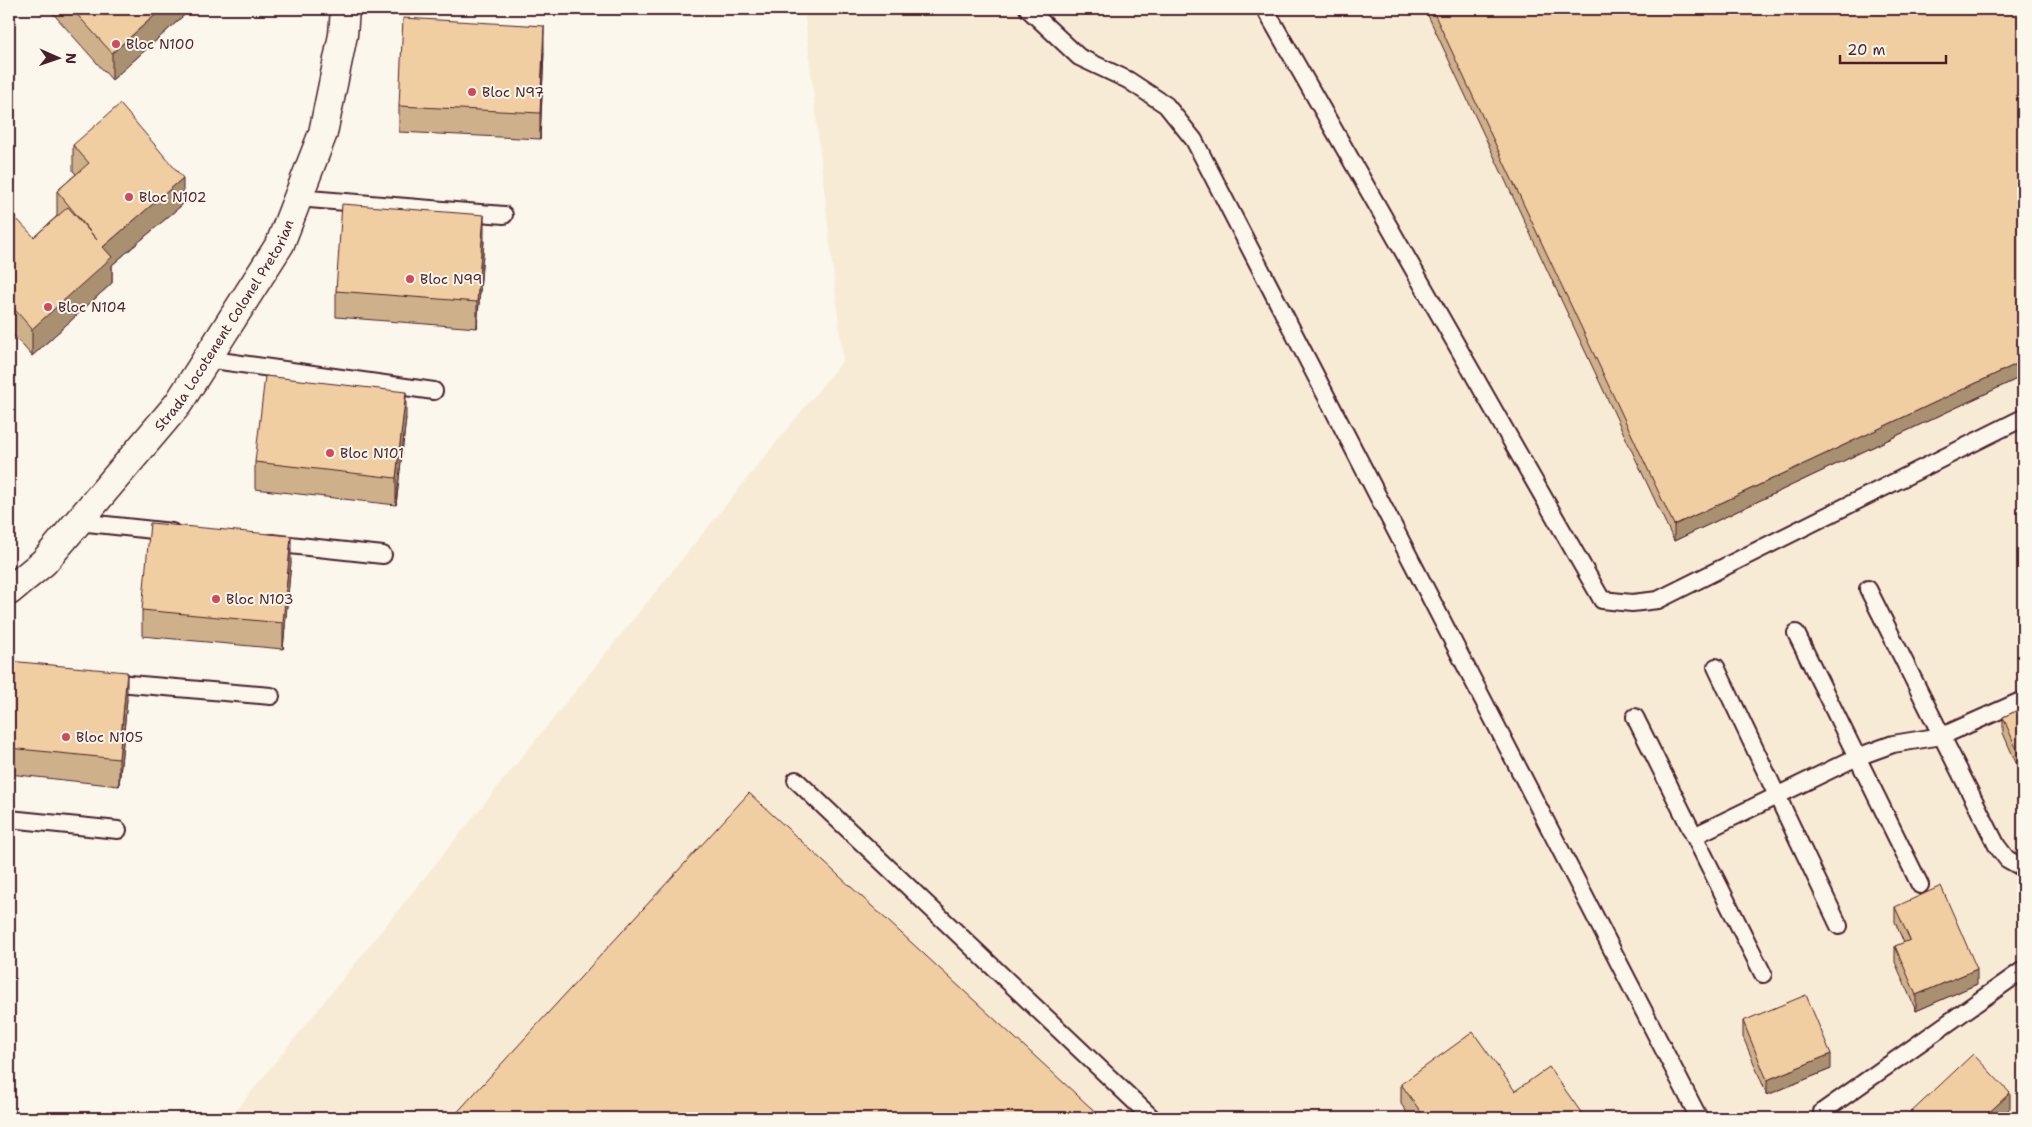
<svg xmlns="http://www.w3.org/2000/svg" width="2032" height="1127" font-family="'Shantell Sans',sans-serif">
	<style>
		.built { fill: #f8ebd6 }
		.lines { fill: none; stroke-linecap: round; stroke-linejoin: round }
		.service-casing { stroke: #4a1f2b; stroke-width: 20 }
		.minor-casing { stroke: #4a1f2b; stroke-width: 31 }
		.service { stroke: #fbf7ec; stroke-width: 16 }
		.minor { stroke: #fbf7ec; stroke-width: 28 }
		.wall { fill: #ceb18a; stroke: #4a1f2b }
		.shaded-wall { fill: #a89071; stroke: #4a1f2b }
		.building { fill: #f0cea1; stroke: #4a1f2b }
		.poi-dot { fill: #d1495b; stroke: #fbf7ec; stroke-width: 2 }
		.labels { text-anchor: middle; dominant-baseline: central; stroke-width: 4; stroke-linejoin: round; paint-order: stroke }
		.poi-label { font-size: 14px; fill: #4a1f2b; stroke: #fbf7ec; text-anchor: start }
		.street-label { font-size: 14px; fill: #4a1f2b; stroke: #fbf7ec }
	</style>
	<rect width="100%" height="100%" fill="#fbf7ec"/>
	<filter id="ink" filterUnits="userSpaceOnUse"><feTurbulence type="fractalNoise" baseFrequency=".02" numOctaves="2"/><feDisplacementMap in="SourceGraphic" scale="10" xChannelSelector="R" yChannelSelector="G"/><feConvolveMatrix kernelMatrix="1 2 1 2 8 2 1 2 1" color-interpolation-filters="sRGB"/></filter>
	<g filter="url(#ink)">
		<path class="built" d="M804 9H2023V1118H230L843 360Z"/>
		<g class="lines">
			<defs>
				<path id="service" d="M1028 9 1079 57 1128 80 1166 105 1194 140 1699 1118
					M1265 9 1602 600 1632 603 1658 600 2023 418
					M297 198 504 215
					M206 359 434 391
					M78 522 172 532
					M271 543 383 555
					M1868 589 1997 846 2007 859 2023 868
					M1796 633 1920 885
					M1716 667 1839 926
					M106 682 271 696
					M1635 717 1763 974
					M796 780 1152 1118
					M9 819 118 830
					M1694 836 1857 757 1893 744 1942 736 2023 700
					M1822 1112 2023 970"/>
				<g id="minor">
					<path id="s1" d="M9 591 44 562 178 404 280 244 323 133 343 35 345 9"/>
				</g>
			</defs>
			<use href="#service" class="service-casing"/>
			<use href="#minor" class="minor-casing"/>
			<use href="#service" class="service"/>
			<use href="#minor" class="minor"/>
		</g>
		<path class="wall" d="M49 9H191L112 80Z
			M1425 9H2023V376L1674 541Z
			M544 52 540 139 399 132V106Z
			M73 145 183 204 112 265V283L32 356 9 330V223L34 237 57 216V191L76 174 73 171Z
			M484 241 477 328 336 317V291Z
			M406 418 396 505 255 489V462Z
			M291 562 283 649 142 636V610Z
			M9 661 127 699 119 786 9 774Z
			M2023 708V779L2003 733V717Z
			M1895 907 1977 984 1916 1011 1895 962V946L1904 943 1895 922Z
			M1743 1021 1831 1069 1767 1095 1743 1037Z
			M1401 1084 1515 1091 1585 1118H1411L1401 1104Z"/>
		<path class="shaded-wall" d="M162 9H191L112 80V53Z
			M544 26V52L540 139V113Z
			M183 178V204L112 265V283L32 356V329L103 247Z
			M484 215V241L477 328V302Z
			M2023 361V376L1674 541V525Z
			M406 392V418L396 505V478Z
			M291 536V562L283 649V623Z
			M127 672V699L119 786V759Z
			M1977 969V984L1916 1011V995Z
			M1831 1054V1069L1767 1095V1080Z
			M2010 1093V1108L2000 1118H1983Z"/>
		<path class="building" d="M72 9H162L112 53Z
			M1432 9H2023V361L1674 525Z
			M403 18 544 26 540 113 399 106Z
			M120 104 183 178 103 247 112 257 32 329 9 303V223L15 217 34 237 68 207 97 240 57 191 89 163 73 145Z
			M342 204 484 215 477 302 336 291Z
			M265 376 406 392 396 478 255 462Z
			M150 523 291 536 283 623 142 610Z
			M9 661 127 672 119 759 9 748Z
			M2023 708V764L2003 717Z
			M749 793 1102 1118H452Z
			M1941 886 1977 969 1916 995 1895 946 1910 940 1895 907Z
			M1806 995 1831 1054 1767 1080 1743 1021Z
			M1473 1032 1515 1091 1549 1067 1585 1118H1425L1401 1084Z
			M1973 1054 2010 1093 1983 1118H1905Z"/>
	</g>
	<g class="poi-dot">
		<circle cx="116" cy="44" r="5"/>
		<circle cx="472" cy="92" r="5"/>
		<circle cx="129" cy="197" r="5"/>
		<circle cx="410" cy="279" r="5"/>
		<circle cx="48" cy="307" r="5"/>
		<circle cx="330" cy="453" r="5"/>
		<circle cx="216" cy="599" r="5"/>
		<circle cx="66" cy="737" r="5"/>
	</g>
	<g class="labels">
		<g class="poi-label">
			<text x="126" y="44">Bloc N100</text>
			<text x="482" y="92">Bloc N97</text>
			<text x="139" y="197">Bloc N102</text>
			<text x="420" y="279">Bloc N99</text>
			<text x="58" y="307">Bloc N104</text>
			<text x="340" y="453">Bloc N101</text>
			<text x="226" y="599">Bloc N103</text>
			<text x="76" y="737">Bloc N105</text>
		</g>
		<g class="street-label">
			<text stroke="none"><textPath href="#s1" startOffset="344">Strada Locotenent Colonel Pretorian</textPath></text>
		</g>
	</g>
	<rect width="2032" height="1127" fill="none" stroke="#fbf7ec" stroke-width="30"/>
	<rect x="15" y="15" width="2002" height="1097" fill="none" stroke="#4a1f2b" stroke-width="2" filter="url(#ink)"/>
	<g transform="translate(58 58) rotate(92)" stroke="#fbf7ec" stroke-width="4" paint-order="stroke">
	<path d="M0-4L9 19L0 12L-9 19Z" fill="#4a1f2b"/>
	<text y="-8" font-size="14" font-weight="bold" text-anchor="middle" fill="#4a1f2b">N</text>
	</g>
	<path d="M1840 55v8h106v-8" fill="none" stroke="#4a1f2b" stroke-width="2.5"/>
	<text x="1847" y="55" font-size="15" fill="#4a1f2b" stroke="#fbf7ec" stroke-width="4" paint-order="stroke">20 m</text>
</svg>
